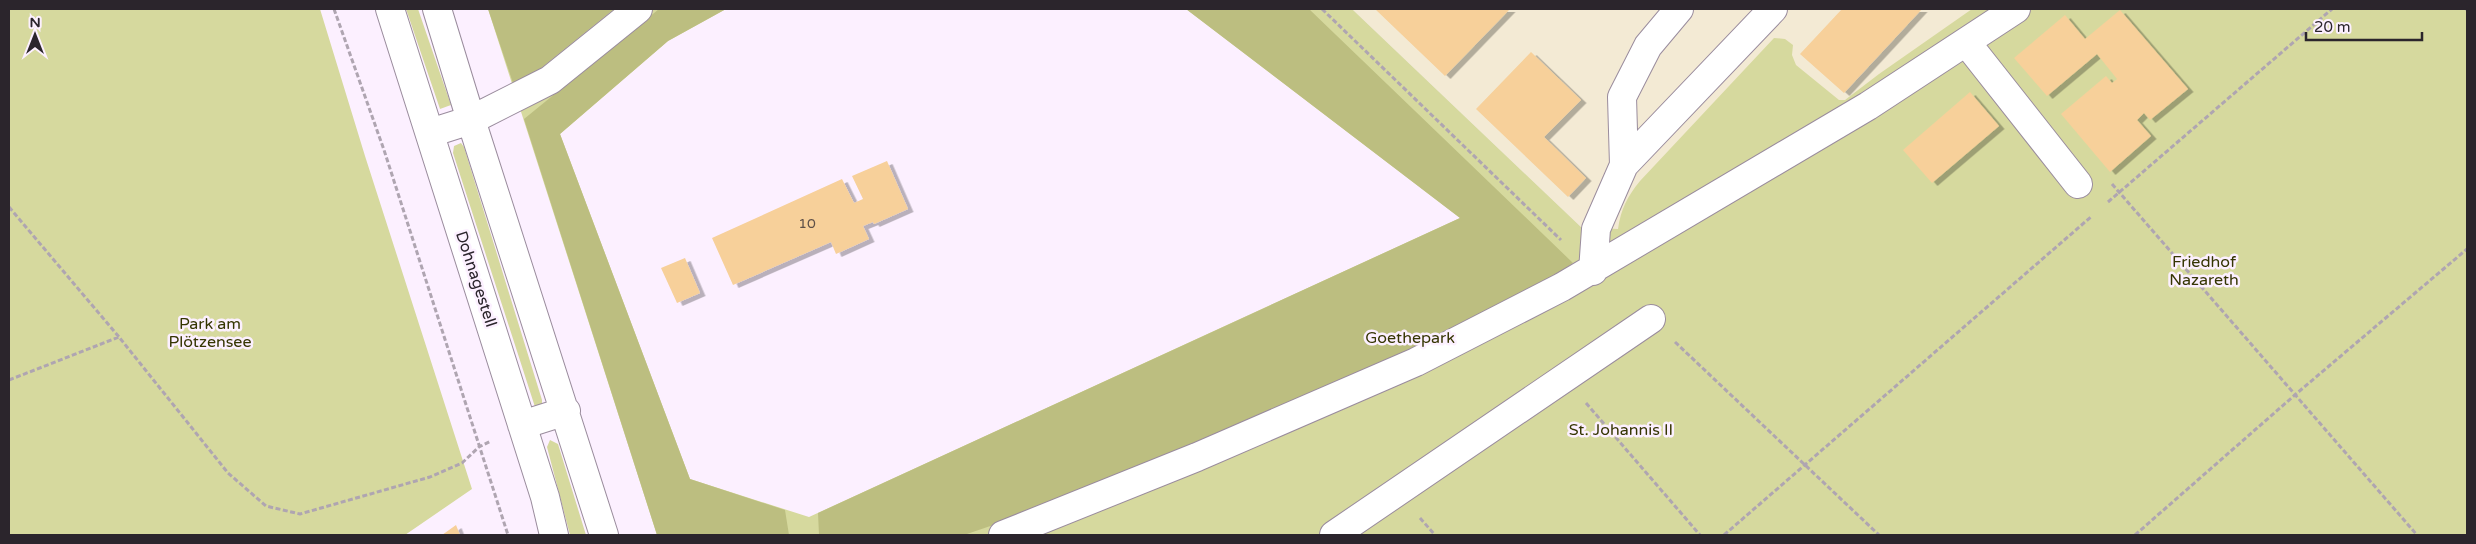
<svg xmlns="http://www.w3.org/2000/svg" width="2476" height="544" font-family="'Varela Round',sans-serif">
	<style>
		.commercial { fill: #f3ead4 }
		.green { fill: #d6d99e }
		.forest { fill: #bcbe80 }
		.building { fill: #f7d09a; filter: url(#shadow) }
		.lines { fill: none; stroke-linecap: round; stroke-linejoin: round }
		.minor-casing { stroke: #9a8c9d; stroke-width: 30 }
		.path { stroke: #afa5b1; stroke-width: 3; stroke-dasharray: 5 2.5; stroke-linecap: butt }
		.minor { stroke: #fff; stroke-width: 28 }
		.labels { text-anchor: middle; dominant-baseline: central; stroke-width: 5; stroke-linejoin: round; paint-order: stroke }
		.number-label { font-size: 14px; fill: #5e5048 }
		.park-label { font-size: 16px; fill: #353502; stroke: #fcf0ff }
		.street-label { font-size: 16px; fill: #2b252c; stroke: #fcf0ff }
	</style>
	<defs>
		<filter id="shadow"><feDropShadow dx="5.5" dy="3" stdDeviation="0" flood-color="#0004"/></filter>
	</defs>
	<rect width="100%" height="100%" fill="#fcf0ff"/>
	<path class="commercial" d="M1352 9H1993L1625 240 1596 229 1581 227Z"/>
	<path class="green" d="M9 9H320L365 156 472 489 405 535H9Z
		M406 9H418L451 105 440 109Z
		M488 9H726L668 41 560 134 690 479 809 517 1460 218 1186 9H1352L1581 227 1618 229C1621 209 1627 197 1640 181L1774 38 1785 39 1793 45 1792 55 1796 65 1839 100H1845L1879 74 1972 9H2467V535H657Z
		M461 143 464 147 542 400V405L535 407 453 153 454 146Z
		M550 440 558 444 586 535H570L547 447Z"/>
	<path class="forest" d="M488 9H614L515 89Z
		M659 9H726L668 41 560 134 690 479 785 510 789 535H657L524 119Z
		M1186 9H1309L1573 263 1547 281 1401 358 1008 520 964 535H819L818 513 1460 218Z"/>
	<path class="building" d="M1375 9H1510L1445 76Z
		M1842 9H1922L1844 93 1800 54Z
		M2120 10 2188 89 2150 120 2144 113 2137 120 2151 136 2110 172 2061 114 2106 76 2112 83 2117 79 2097 54 2047 96 2014 58 2065 15 2085 39Z
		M1531 52 1581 100 1544 137 1586 178 1568 197 1476 109Z
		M1970 92 1999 126 1932 183 1903 150Z
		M887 161 908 209 874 224 873 222 863 226 869 239 836 254 831 242 733 285 712 238 842 179 854 203 863 199 852 176Z
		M685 258 700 293 677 303 661 268Z
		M456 525 460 535H442Z"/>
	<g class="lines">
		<defs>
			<path id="minor" d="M390 9 545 497 554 535
				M437 9 471 120 604 535
				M1966 42 2078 184
				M430 133 471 120 550 80 638 9
				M1624 165 1622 97 1648 46 1679 9
				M1593 271 1596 229 1624 165 1773 9
				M522 425 566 411
				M1003 535 1197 457 1416 362 1562 287 1868 106 2016 9
				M1334 535 1651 319"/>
		</defs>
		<use href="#minor" class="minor-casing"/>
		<path class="path" d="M334 9 384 150 508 535
			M1322 9 1561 240
			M2466 9 2467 10
			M2112 184 2417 535
			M2108 202 2332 9
			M9 207 119 337
			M1675 342 1879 535
			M9 380 119 337 228 473 266 506 300 514 430 477 462 463 479 447 491 441
			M1586 403 1700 535
			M1420 518 1435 535
			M1724 535 2092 216
			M2135 535 2296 394 2467 249"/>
		<use href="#minor" class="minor"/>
	</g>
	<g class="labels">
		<g class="number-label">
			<text x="807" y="223">10</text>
		</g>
		<g class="park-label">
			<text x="2204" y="262">Friedhof<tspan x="2204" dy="18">Nazareth</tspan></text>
			<text x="210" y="324">Park am<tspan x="210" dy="18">Plötzensee</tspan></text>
			<text x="1410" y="338">Goethepark</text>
			<text x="1621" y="430">St. Johannis II</text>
		</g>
		<g class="street-label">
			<text transform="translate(476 279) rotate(72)">Dohnagestell</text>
		</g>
	</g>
	<rect width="2476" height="544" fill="none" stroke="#2b252c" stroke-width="20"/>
	<g transform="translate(35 35)" stroke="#fcf0ff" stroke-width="4" paint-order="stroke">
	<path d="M0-4L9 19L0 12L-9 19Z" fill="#2b252c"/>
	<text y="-8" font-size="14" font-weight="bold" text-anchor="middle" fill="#2b252c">N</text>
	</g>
	<path d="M2306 32v8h116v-8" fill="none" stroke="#2b252c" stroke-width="2.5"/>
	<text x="2314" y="32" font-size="15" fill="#2b252c" stroke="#fcf0ff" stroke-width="4" paint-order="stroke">20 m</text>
</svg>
